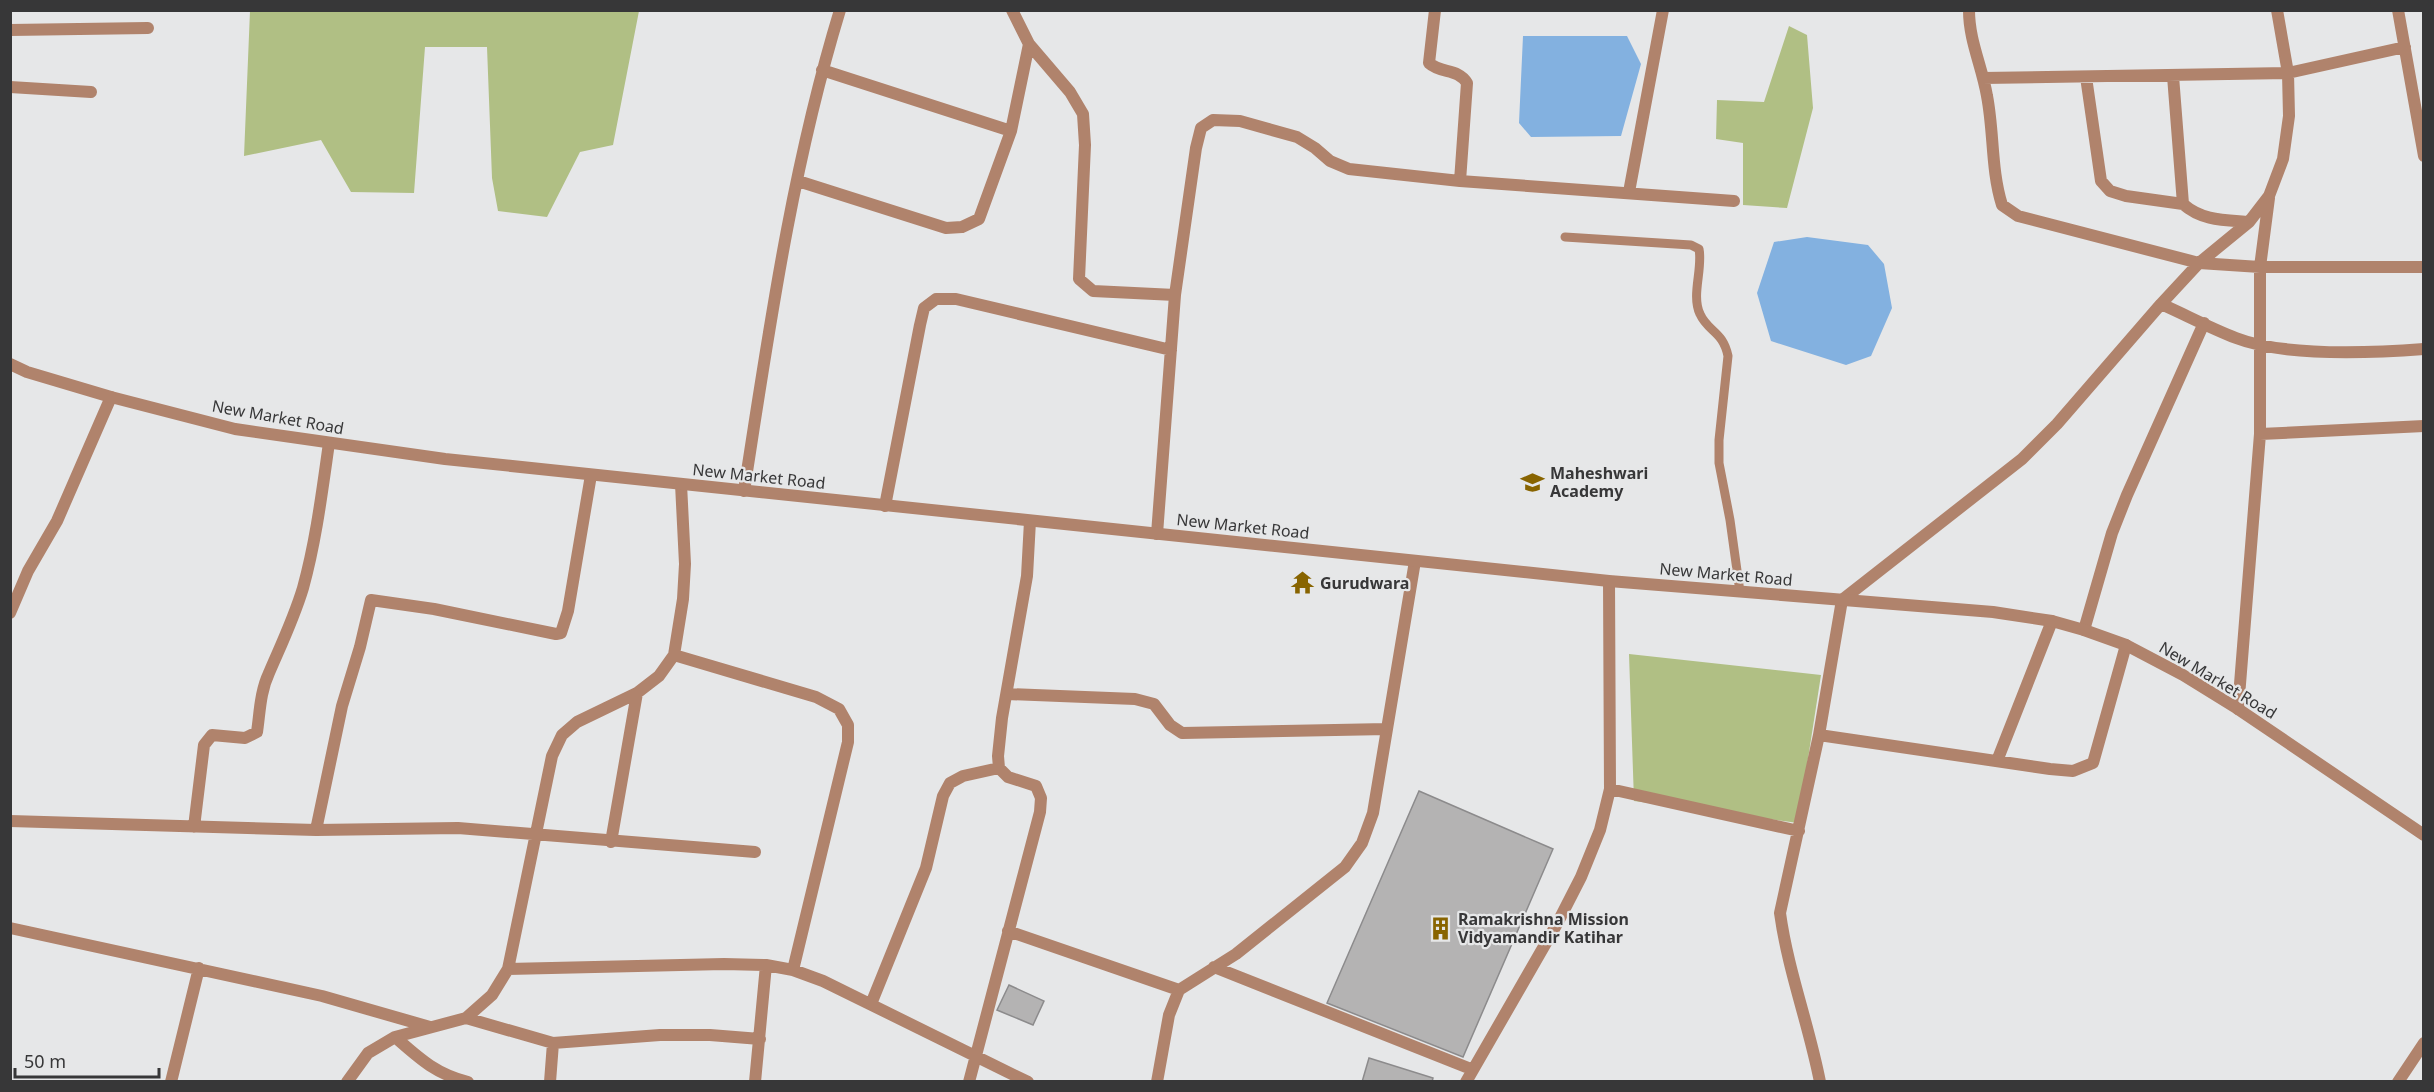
<svg xmlns="http://www.w3.org/2000/svg" width="2434" height="1092" font-family="'Noto Sans',sans-serif">
	<style>
		.green { fill: #b0bf84 }
		.water { fill: #83b1e0 }
		.building { fill: #b4b3b3; stroke: #8c8b8c; stroke-width: 1.5 }
		.lines { fill: none; stroke-linecap: round; stroke-linejoin: round }
		.service { stroke: #b0836c; stroke-width: 9 }
		.minor { stroke: #b0836c; stroke-width: 12 }
		.tertiary { stroke: #b0836c; stroke-width: 12 }
		.labels { text-anchor: middle; dominant-baseline: central; stroke-width: 4.5; stroke-linejoin: round; paint-order: stroke }
		.street-label { font-size: 16px; fill: #373738; stroke: #e6e7e8 }
		.poi-label { font-size: 16px; font-weight: bold; fill: #373738; stroke: #e6e7e8; text-anchor: start }
	</style>
	<rect width="100%" height="100%" fill="#e6e7e8"/>
	<path class="green" d="M250 11V10L639 11 613 145 580 152 547 217 498 211 492 178 487 47H425L414 193 351 192 321 140 244 156Z
		M1789 26 1807 35 1813 108 1787 208 1743 205V143L1716 139 1717 100 1764 102Z
		M1629 654 1821 675 1798 823 1634 801Z"/>
	<path class="water" d="M1523 36H1627L1641 64 1621 136 1531 137 1519 123Z
		M1807 237 1868 245 1884 264 1892 308 1871 356 1846 365 1771 341 1757 293 1774 242Z"/>
	<path class="building" d="M1419 791 1553 849 1463 1057 1327 1003Z
		M1009 985 1044 1001 1033 1025 997 1010Z
		M1369 1058 1433 1078 1432 1082H1362Z"/>
	<g class="lines">
		<path class="service" d="M1565 237 1691 245 1699 249C1703 269 1691 295 1700 314 1708 332 1723 331 1728 356L1719 440V463L1730 520 1740 592"/>
		<path class="minor" d="M1012 10 1029 44 1070 92 1083 114 1085 145 1079 279 1093 291 1175 295
			M1435 10 1429 63C1441 74 1458 68 1467 83L1460 181
			M1969 10C1969 41 1982 66 1987 96 1994 132 1991 170 2002 205L2018 216 2199 263 2260 267H2424
			M2398 10 2424 156
			M10 30 148 28
			M822 70 1011 131
			M2173 76 2183 204C2202 221 2225 220 2249 222
			M2086 77 2101 181 2110 191 2126 196 2183 204
			M1983 78 2288 73 2405 47
			M10 87 91 92
			M798 181 946 228 962 227 979 219 1011 131 1029 44
			M1629 192 1663 10
			M2161 304C2186 315 2210 328 2236 338 2285 357 2370 353 2424 349
			M2260 434 2424 426
			M744 491C769 330 792 167 840 10
			M885 506 920 325 924 308 936 299H956L1171 350
			M1157 534 1175 295 1196 148 1201 128 1213 120 1240 121 1297 137 1315 148 1330 161 1349 169 1460 181 1734 201
			M10 613 28 571 57 521 111 397
			M2084 630 2112 533 2127 495 2204 323
			M674 655 816 697 839 709 848 725V742L793 970
			M1007 694 1135 699 1154 704 1170 725 1182 733 1387 729
			M2238 709 2260 434V267L2269 198
			M1819 735 2050 769 2073 771 2093 763 2126 645
			M1997 761 2052 621
			M1610 789 1799 831
			M10 821 316 830 458 828 755 852
			M194 827 204 745 212 735 245 738 257 732C260 712 260 692 269 673 281 645 294 618 303 588 316 541 322 492 329 443
			M316 830 342 706 360 647 371 600 434 609 556 634 561 633 568 611 591 475
			M611 842 637 693
			M10 928 322 996 430 1027
			M1008 931 1179 990
			M1214 967 1471 1069
			M508 969 724 964 766 965 793 970 823 981 1028 1082
			M871 1004 926 868 943 796 950 783 963 776 999 768
			M466 1018 553 1043 660 1035H710L760 1039
			M395 1037C420 1059 436 1074 468 1082
			M171 1082 199 968
			M347 1082 368 1053 395 1037 466 1018 492 995 508 969 552 756 562 735 577 722 637 693 659 676 674 655 683 599 685 564 681 484
			M550 1082 553 1043
			M755 1082 766 965
			M969 1082 1040 812 1041 798 1036 786 1008 777 999 768 998 756 1002 718 1027 576 1030 521
			M1157 1082 1169 1015 1179 990 1236 954 1345 867 1362 843 1373 813 1415 561
			M1466 1082 1558 922 1581 877 1600 830 1610 789 1609 581
			M1820 1082C1809 1025 1788 971 1780 913L1819 735 1842 600 2022 459 2057 424 2161 304 2199 263 2249 222 2269 196 2283 159 2289 116 2288 73 2277 10
			M2398 1082 2424 1043"/>
		<path class="tertiary" d="M10 364 27 372 111 397 235 429 445 459 1609 581 1993 612 2052 621 2084 630 2126 645 2183 675 2238 709 2424 835"/>
	</g>
	<defs>
		<symbol id="university-bare" viewBox="-9 -9 18 18"><path d="M0-5L7-2L0 1L-7-2ZM-4 1L0 2.5L4 1V4Q0 6-4 4Z" fill="#886400" stroke="#e6e7e8" stroke-width="2.5" paint-order="stroke"/></symbol>
		<symbol id="temple-bare" viewBox="-9 -9 18 18"><path d="M0-6L5-2H3V0L6.5 2.5H4V6H1.5V3h-3V6H-4V2.5H-6.5L-3 0V-2H-5Z" fill="#886400" stroke="#e6e7e8" stroke-width="2.5" paint-order="stroke"/></symbol>
		<symbol id="building-bare" viewBox="-9 -9 18 18"><path d="M-4-6H4V6H1V3H-1V6H-4ZM-2.5-4.3h1.7v1.8h-1.7ZM.8-4.3h1.7v1.8H.8ZM-2.5-1h1.7V.8h-1.7ZM.8-1h1.7V.8H.8Z" fill="#886400" stroke="#e6e7e8" stroke-width="2.5" paint-order="stroke"/></symbol>
	</defs>
	<g fill-rule="evenodd">
		<use href="#university-bare" x="1516" y="466" width="33" height="33"/>
		<use href="#temple-bare" x="1286" y="566" width="33" height="33"/>
		<use href="#building-bare" x="1424" y="912" width="33" height="33"/>
	</g>
	<g class="labels">
		<g class="street-label">
			<text transform="translate(278 417) rotate(10)">New Market Road</text>
			<text transform="translate(759 476) rotate(6)">New Market Road</text>
			<text transform="translate(1243 526) rotate(6)">New Market Road</text>
			<text transform="translate(1726 574) rotate(5)">New Market Road</text>
			<text transform="translate(2218 680) rotate(31)">New Market Road</text>
		</g>
		<g class="poi-label">
			<text x="1550" y="473">Maheshwari<tspan x="1550" dy="18">Academy</tspan></text>
			<text x="1320" y="583">Gurudwara</text>
			<text x="1458" y="919">Ramakrishna Mission<tspan x="1458" dy="18">Vidyamandir Katihar</tspan></text>
		</g>
	</g>
	<rect width="2434" height="1092" fill="none" stroke="#373738" stroke-width="24"/>
	<path d="M15 1068v9h144v-9" fill="none" stroke="#373738" stroke-width="3"/>
	<text x="24" y="1068" font-size="18" fill="#373738" stroke="#e6e7e8" stroke-width="4.5" paint-order="stroke">50 m</text>
</svg>
